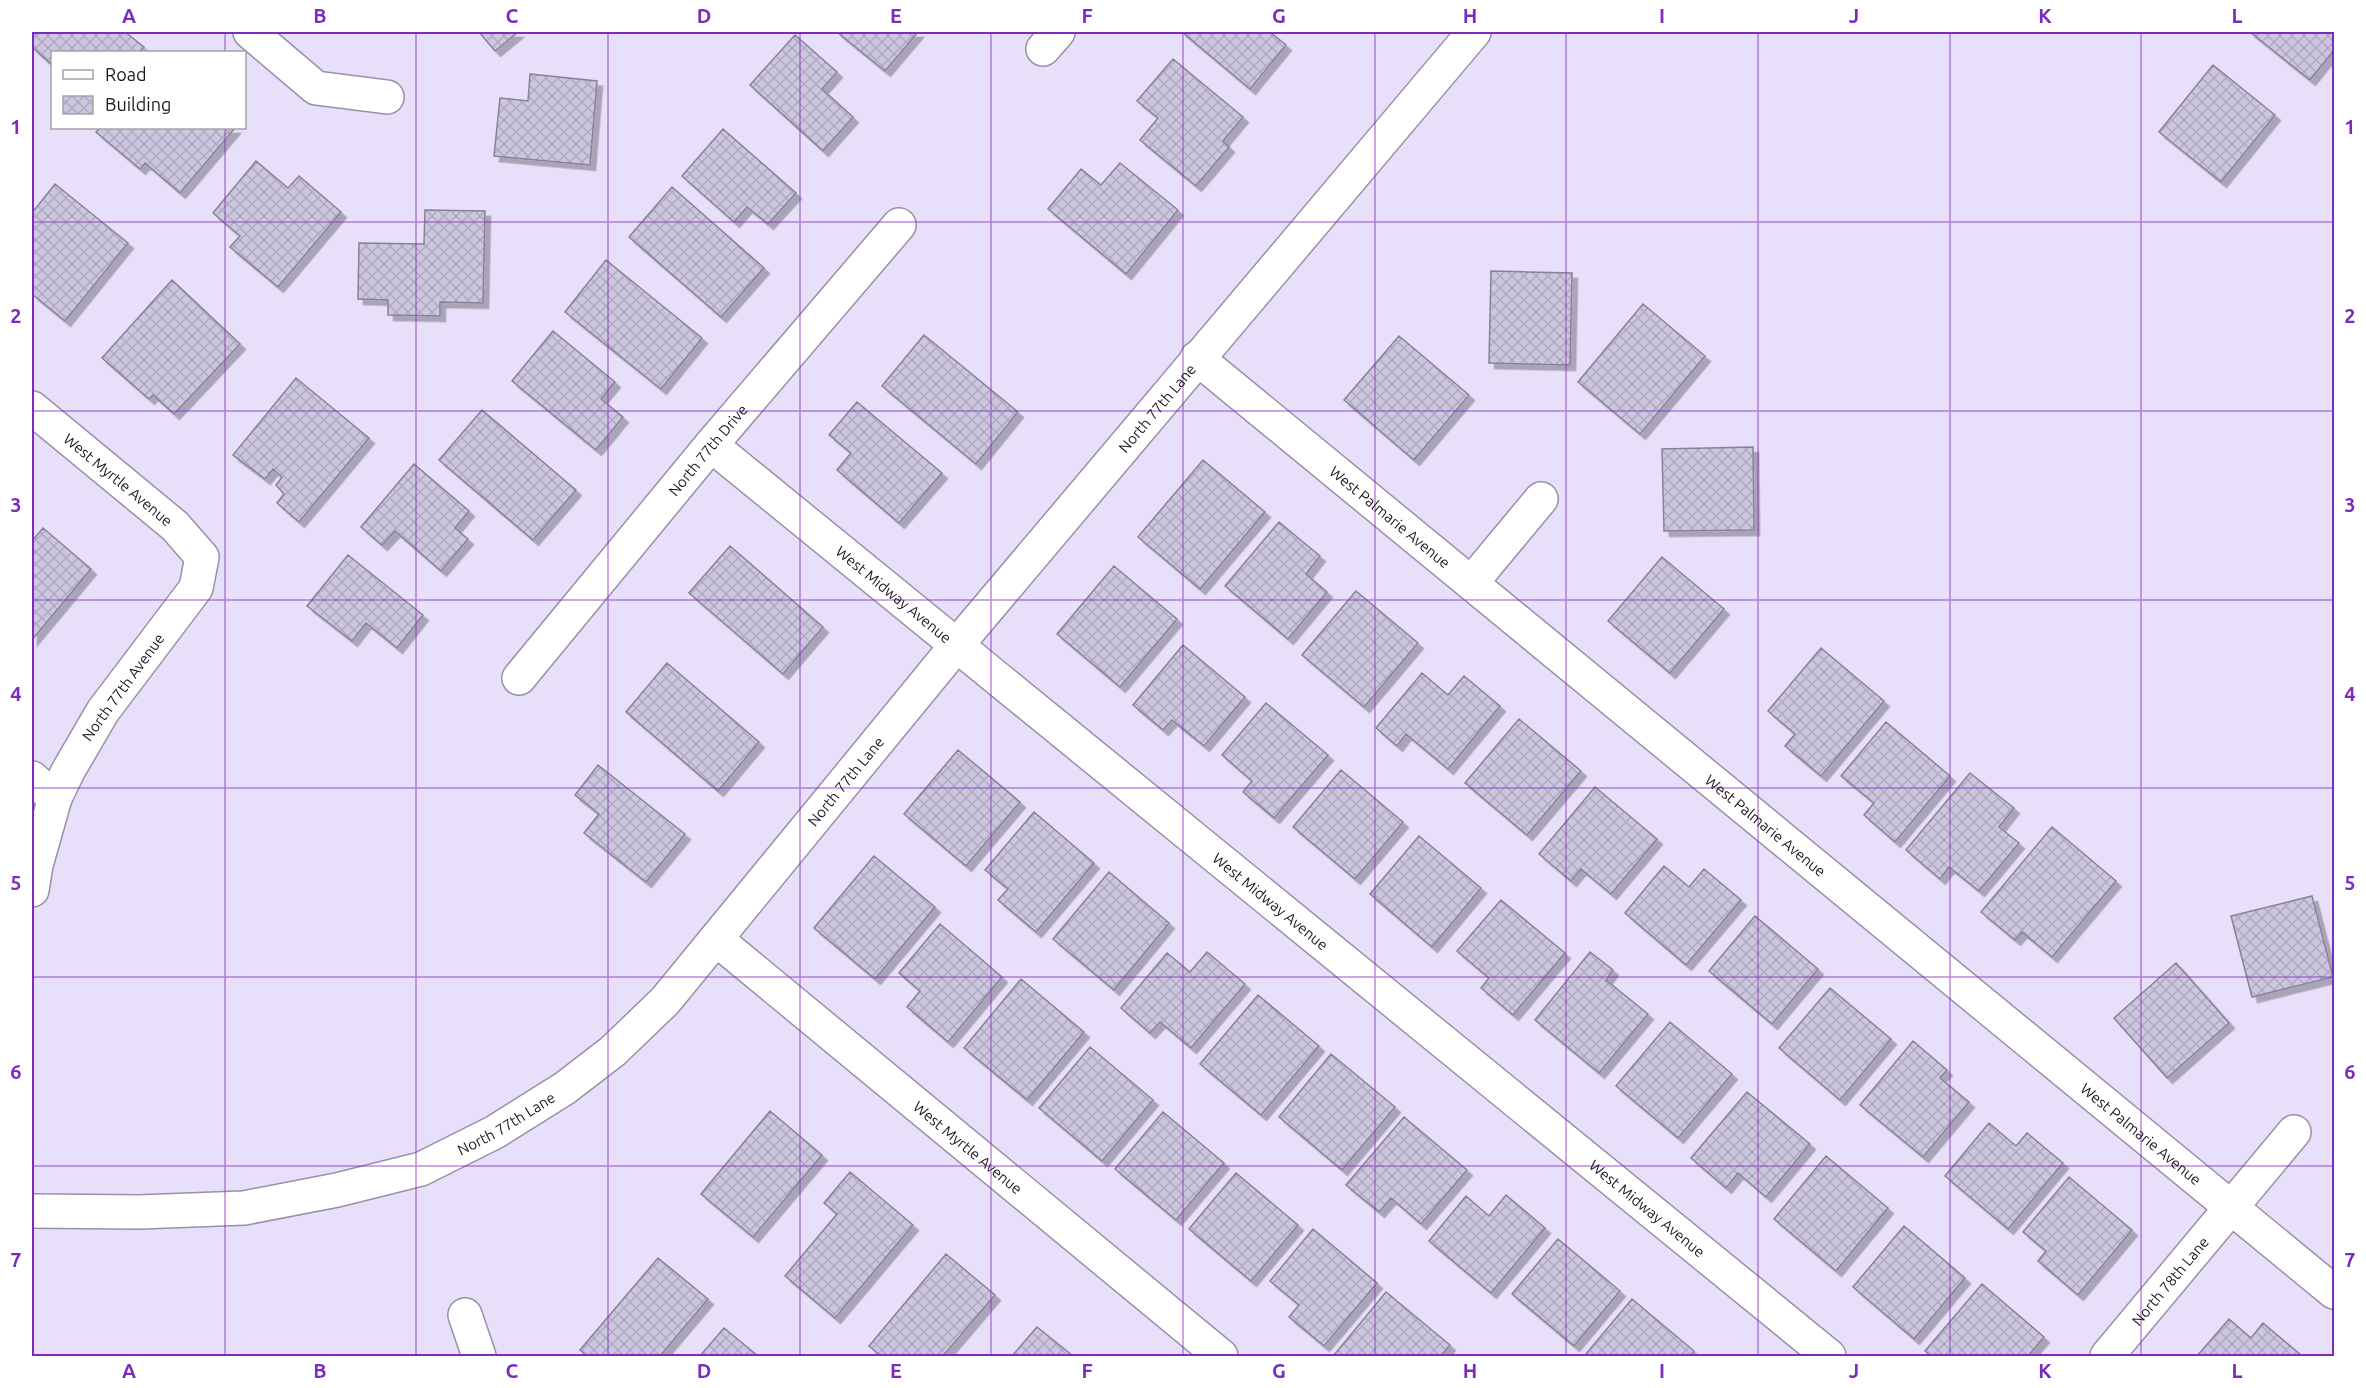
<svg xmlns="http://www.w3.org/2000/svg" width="2366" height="1388" font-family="Ubuntu,sans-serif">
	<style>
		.building { fill: url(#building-cross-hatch); stroke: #88819a; stroke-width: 1.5; filter: url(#shadow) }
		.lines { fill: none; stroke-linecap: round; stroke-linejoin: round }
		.street-casing { stroke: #9990a8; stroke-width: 36 }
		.street { stroke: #fff; stroke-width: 33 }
		.grid { fill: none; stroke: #7b2cbf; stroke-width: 1.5; stroke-opacity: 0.55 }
		.labels { text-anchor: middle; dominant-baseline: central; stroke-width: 6; stroke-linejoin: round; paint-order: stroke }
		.street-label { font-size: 15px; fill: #1c1822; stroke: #fff }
		.neatline { fill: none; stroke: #7b2cbf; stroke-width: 2 }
		.grid-label { font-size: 20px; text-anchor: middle; font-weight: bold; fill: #7b2cbf }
	</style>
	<defs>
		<pattern id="building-cross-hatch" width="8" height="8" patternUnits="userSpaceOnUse" patternTransform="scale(1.5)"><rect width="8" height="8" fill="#ccc6e0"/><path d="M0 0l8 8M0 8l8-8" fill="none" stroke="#afa9c0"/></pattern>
		<filter id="shadow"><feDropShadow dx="5.5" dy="5.5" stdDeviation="0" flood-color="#0004"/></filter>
	</defs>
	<rect width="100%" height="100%" fill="#e8dffa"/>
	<path class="building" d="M32 32H125L144 47 139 52H52V65L32 47Z
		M479 32H518L495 51Z
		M837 32H918L885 71Z
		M1182 32H1270L1286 45 1250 89Z
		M2250 32H2334V50L2310 80Z
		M795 35 837 72 822 89 853 117 823 151 750 85Z
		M1173 59 1243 117 1223 141 1229 147 1196 186 1140 140 1158 118 1137 101Z
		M2213 65 2275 115 2221 182 2159 132Z
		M530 74 597 81 590 165 494 156 500 98 528 101Z
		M100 128H235L180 193 145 163 140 169 96 132Z
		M723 129 796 193 768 224 747 207 734 222 682 176Z
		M256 161 288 188 299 176 341 212 278 287 230 247 240 236 213 213Z
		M1120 163 1178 210 1126 274 1048 209 1081 169 1101 185Z
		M55 184 128 243 65 321 32 294V213Z
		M672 187 764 268 721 317 629 237Z
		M425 210 485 211 483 303 440 302V316L388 315V300L358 299 359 243 424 244Z
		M606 260 702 338 661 389 565 312Z
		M1491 271 1572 273 1570 365 1489 363Z
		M172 280 240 344 174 414 153 395 149 399 102 358Z
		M1643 304 1705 356 1640 434 1578 382Z
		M553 331 615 382 601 399 623 417 596 450 512 381Z
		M924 335 1018 412 976 464 882 386Z
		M1399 336 1469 395 1414 460 1344 400Z
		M296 378 369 438 299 522 277 503 284 494 276 485 282 477 273 469 265 479 233 455Z
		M857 402 942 473 899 523 837 470 851 453 829 435Z
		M482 410 576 490 533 540 439 460Z
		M1753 447 1754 530 1664 531 1662 449Z
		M1203 460 1265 512 1200 589 1138 537Z
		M414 464 469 511 455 528 468 539 441 571 395 531 382 545 361 527Z
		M1279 522 1320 556 1306 574 1327 592 1288 639 1225 586Z
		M43 528 91 569 32 640V541Z
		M730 546 823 627 783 674 689 593Z
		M348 555 423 615 397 648 366 623 352 641 307 606Z
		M1662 557 1724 609 1670 673 1608 621Z
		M1114 566 1177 619 1120 687 1057 634Z
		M1356 591 1418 643 1364 707 1302 655Z
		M1183 645 1245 697 1204 746 1172 720 1163 730 1133 705Z
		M1821 648 1884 701 1821 776 1785 746 1795 734 1768 711Z
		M667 663 759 742 718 791 626 712Z
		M1422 673 1448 695 1464 676 1500 706 1448 769 1406 734 1397 746 1376 728Z
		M1266 703 1328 755 1274 818 1243 792 1252 781 1222 755Z
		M1519 719 1581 771 1527 835 1465 783Z
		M1886 722 1950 776 1895 842 1864 815 1874 803 1841 776Z
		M958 750 1020 802 966 866 904 814Z
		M598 765 685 834 646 882 584 833 599 814 575 795Z
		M1341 770 1403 822 1355 879 1293 827Z
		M1970 773 2014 808 1999 827 2019 843 1979 891 1949 867 1940 879 1906 850Z
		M1595 787 1657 839 1611 894 1581 869 1571 881 1539 854Z
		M1034 812 1094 863 1036 932 998 900 1008 889 985 870Z
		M2052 827 2116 881 2052 957 2022 932 2015 940 1981 912Z
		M1419 836 1481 888 1432 947 1370 894Z
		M874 856 935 907 875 979 814 928Z
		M1664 866 1689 887 1704 869 1741 900 1686 965 1625 913Z
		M1109 872 1169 923 1114 990 1053 939Z
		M2312 896 2333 977 2252 997 2231 916Z
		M1501 900 1565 953 1513 1015 1481 988 1489 978 1457 951Z
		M1755 916 1818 969 1772 1024 1709 971Z
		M940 924 1002 977 948 1042 907 1007 920 991 899 973Z
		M1207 952 1245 984 1191 1048 1160 1022 1150 1033 1121 1008 1167 953 1190 972Z
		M1590 952 1613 970 1606 980 1648 1014 1599 1073 1535 1020Z
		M2176 963 2229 1023 2167 1078 2114 1018Z
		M1021 979 1084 1032 1027 1100 964 1048Z
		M1830 988 1891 1039 1840 1100 1779 1048Z
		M1258 995 1319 1046 1261 1115 1200 1064Z
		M1670 1022 1732 1074 1678 1138 1616 1086Z
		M1913 1041 1947 1070 1940 1078 1969 1102 1923 1157 1860 1105Z
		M1090 1047 1153 1100 1102 1161 1039 1108Z
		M1331 1054 1395 1107 1342 1170 1279 1117Z
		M1747 1092 1810 1144 1766 1197 1738 1173 1726 1188 1691 1158Z
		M770 1111 822 1155 753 1237 701 1194Z
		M1163 1112 1224 1163 1176 1220 1115 1169Z
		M1404 1117 1467 1170 1421 1224 1391 1198 1379 1212 1346 1185Z
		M1989 1123 2016 1146 2027 1133 2063 1163 2008 1229 1945 1176Z
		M1826 1156 1888 1208 1836 1271 1774 1219Z
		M850 1172 913 1225 835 1318 785 1276 837 1214 824 1203Z
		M1236 1173 1298 1225 1251 1281 1189 1229Z
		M2069 1177 2132 1230 2078 1295 2038 1261 2046 1251 2023 1232Z
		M1506 1195 1545 1228 1491 1293 1429 1241 1466 1196 1489 1216Z
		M1904 1226 1965 1278 1914 1339 1853 1287Z
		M1313 1229 1377 1283 1324 1346 1289 1317 1299 1305 1270 1281Z
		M1558 1239 1620 1291 1574 1346 1512 1294Z
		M946 1254 995 1295 943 1356H881L869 1346Z
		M658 1258 708 1299 660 1356H587L580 1350Z
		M1982 1284 2044 1337 2028 1356H1931L1925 1351Z
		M1386 1292 1450 1345 1441 1356H1336L1334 1355Z
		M1632 1299 1694 1351 1690 1356 1585 1355Z
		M2229 1319 2251 1338 2263 1323 2302 1356H2197Z
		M1037 1327 1073 1356H1012Z
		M724 1328 758 1356H700Z"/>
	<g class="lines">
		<defs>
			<g id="street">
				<path d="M250 32 316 88 387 97"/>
				<path d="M1043 49 1058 32"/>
				<path id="s1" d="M1197 358 2334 1292"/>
				<path id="s2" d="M32 408 175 526 202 557 196 588 103 711 68 771 55 798 36 865 32 890"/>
				<path id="s3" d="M711 445 1829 1356"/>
				<path d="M1472 582 1541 499"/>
				<path id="s4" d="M519 678 711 445 899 225"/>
				<path d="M32 778 55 798"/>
				<path id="s5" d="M716 939 1221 1356"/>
				<path id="s6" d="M32 1211 139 1212 244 1208 337 1190 421 1169 495 1132 565 1088 613 1051 665 1001 956 646 1474 32"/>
				<path d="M465 1315 479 1356"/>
				<path id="s7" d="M2107 1356 2294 1132"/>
			</g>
		</defs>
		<use href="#street" class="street-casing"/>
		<use href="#street" class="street"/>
	</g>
	<path class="grid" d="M225 32V52M416 32V1356M608 32V1356M800 32V1356M991 32V1356M1183 32V1356M1375 32V1356M1566 32V1356M1758 32V1356M1950 32V1356M2141 32V1356M225 128V1356M32 222H2334M32 411H2334M32 600H2334M32 788H2334M32 977H2334M32 1166H2334"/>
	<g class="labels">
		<g class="street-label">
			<text stroke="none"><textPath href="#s6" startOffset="1462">North 77th Lane</textPath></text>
			<text stroke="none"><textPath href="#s4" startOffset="296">North 77th Drive</textPath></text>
			<text stroke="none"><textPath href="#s2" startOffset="112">West Myrtle Avenue</textPath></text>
			<text stroke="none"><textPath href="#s1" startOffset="250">West Palmarie Avenue</textPath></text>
			<text stroke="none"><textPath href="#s3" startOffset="236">West Midway Avenue</textPath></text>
			<text transform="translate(123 687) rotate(-54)">North 77th Avenue</text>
			<text stroke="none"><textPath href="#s6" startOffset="976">North 77th Lane</textPath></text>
			<text stroke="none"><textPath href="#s1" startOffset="736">West Palmarie Avenue</textPath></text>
			<text stroke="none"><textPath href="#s3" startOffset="722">West Midway Avenue</textPath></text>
			<text stroke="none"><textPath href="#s6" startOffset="490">North 77th Lane</textPath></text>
			<text stroke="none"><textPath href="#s1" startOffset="1222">West Palmarie Avenue</textPath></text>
			<text stroke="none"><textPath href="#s5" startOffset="327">West Myrtle Avenue</textPath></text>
			<text stroke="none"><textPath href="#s3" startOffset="1208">West Midway Avenue</textPath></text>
			<text stroke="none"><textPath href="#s7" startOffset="98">North 78th Lane</textPath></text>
		</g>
	</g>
	<rect width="2366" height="1388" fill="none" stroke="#ffffff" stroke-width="66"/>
	<rect x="51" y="51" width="195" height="78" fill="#ffffff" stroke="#a4a3a7" stroke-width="1.5"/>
	<rect x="63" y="70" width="30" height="9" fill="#ffffff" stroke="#a4a3a7" stroke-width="1.5"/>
	<text x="105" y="81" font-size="18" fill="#1c1822">Road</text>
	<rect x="63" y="96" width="30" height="18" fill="url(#building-cross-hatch)" stroke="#a4a3a7" stroke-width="1.5"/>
	<text x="105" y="111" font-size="18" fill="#1c1822">Building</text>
	<rect x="33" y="33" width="2300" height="1322" class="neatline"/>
	<g class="grid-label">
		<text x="129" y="23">A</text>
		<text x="320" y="23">B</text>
		<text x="512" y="23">C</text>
		<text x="704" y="23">D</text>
		<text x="896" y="23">E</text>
		<text x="1087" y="23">F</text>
		<text x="1279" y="23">G</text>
		<text x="1470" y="23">H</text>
		<text x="1662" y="23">I</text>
		<text x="1854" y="23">J</text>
		<text x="2045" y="23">K</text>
		<text x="2237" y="23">L</text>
		<text x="16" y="134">1</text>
		<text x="2350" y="134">1</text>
		<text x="16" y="323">2</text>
		<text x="2350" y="323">2</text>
		<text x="16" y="512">3</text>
		<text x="2350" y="512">3</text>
		<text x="16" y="701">4</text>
		<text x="2350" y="701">4</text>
		<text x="16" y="890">5</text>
		<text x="2350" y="890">5</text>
		<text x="16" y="1079">6</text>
		<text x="2350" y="1079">6</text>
		<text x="16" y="1267">7</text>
		<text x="2350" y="1267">7</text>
		<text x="129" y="1378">A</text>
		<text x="320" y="1378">B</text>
		<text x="512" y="1378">C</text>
		<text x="704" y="1378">D</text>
		<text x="896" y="1378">E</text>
		<text x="1087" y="1378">F</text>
		<text x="1279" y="1378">G</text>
		<text x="1470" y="1378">H</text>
		<text x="1662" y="1378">I</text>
		<text x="1854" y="1378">J</text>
		<text x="2045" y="1378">K</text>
		<text x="2237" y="1378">L</text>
	</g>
</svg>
